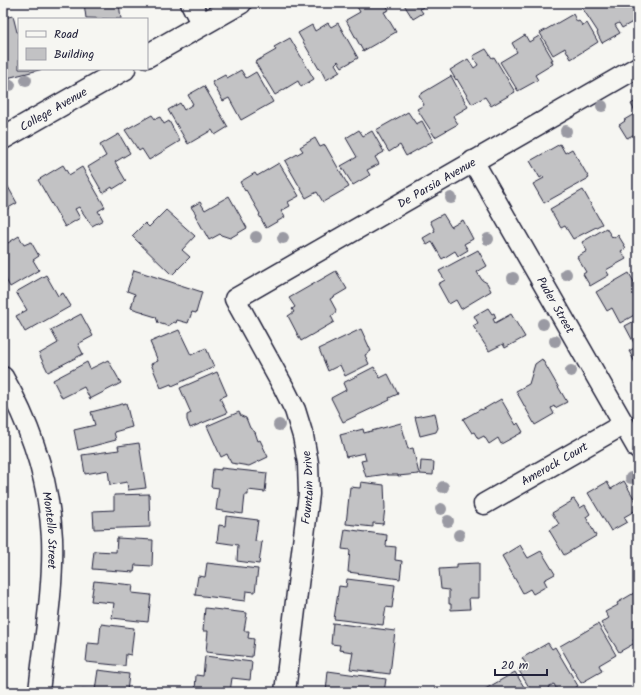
<svg xmlns="http://www.w3.org/2000/svg" width="641" height="695" font-family="Kalam,sans-serif">
	<style>
		.building { fill: #c2c2c4; stroke: #22223b }
		.lines { fill: none; stroke-linecap: round; stroke-linejoin: round }
		.street-casing { stroke: #22223b; stroke-width: 23 }
		.secondary-casing { stroke: #22223b; stroke-width: 25 }
		.street { stroke: #f6f6f2; stroke-width: 20 }
		.secondary { stroke: #f6f6f2; stroke-width: 22 }
		.tree { fill: #9a9aa3 }
		.labels { text-anchor: middle; dominant-baseline: central; stroke-width: 3; stroke-linejoin: round; paint-order: stroke }
		.street-label { font-size: 12px; fill: #22223b; stroke: #f6f6f2 }
	</style>
	<rect width="100%" height="100%" fill="#f6f6f2"/>
	<filter id="ink" filterUnits="userSpaceOnUse"><feTurbulence type="fractalNoise" baseFrequency=".025" numOctaves="2"/><feDisplacementMap in="SourceGraphic" scale="8" xChannelSelector="R" yChannelSelector="G"/><feConvolveMatrix kernelMatrix="1 2 1 2 8 2 1 2 1" color-interpolation-filters="sRGB"/></filter>
	<g filter="url(#ink)">
		<path class="building" d="M84 3H119L121 19 86 18Z
			M355 3H385L389 10 384 12 396 32 363 51 346 20 360 12Z
			M403 3H425L426 5 420 9 423 13 413 19Z
			M579 3H630L638 16V19L622 28 619 23 615 25 620 33 602 43 597 33 598 32Z
			M573 14 577 22 579 21 583 26 587 23 598 42 571 59 565 48 553 55 540 33Z
			M13 16 17 32H19V69H43L3 79V18Z
			M328 23 331 27 338 23 358 58 342 67 338 61 335 64 340 72 326 80 320 68 319 69 298 33 312 25 315 31Z
			M525 35 529 42 539 36 553 60H551L553 64 535 75 538 80 518 91 500 62 517 52 512 43Z
			M290 38 314 79 301 87 298 81 275 95 255 62 276 50 274 47Z
			M486 49 492 58 494 57 515 92 491 106 485 97 472 104 457 79 456 80 450 70 468 59 474 68 478 65 473 56Z
			M241 70 246 78 256 72 273 102 241 120 229 98 223 101 212 82 225 75 227 78Z
			M451 76 468 107 453 116 458 124 435 137 417 109 424 105 419 95Z
			M204 86 228 127 215 135 212 130 188 144 168 110 180 103 184 110 193 104 188 95Z
			M638 100V138L635 134 627 138 619 125 625 121 624 120 636 113 631 104Z
			M408 112 416 124 422 121 433 141 406 156 400 145 389 152 376 130Z
			M152 115 155 119 160 117 164 124 169 121 180 141 149 160 142 149 139 151 125 130Z
			M359 130 363 136 372 131 384 152 375 157 379 164 367 170 370 175 353 185 341 166 357 157 346 138Z
			M119 134 130 153 115 162 126 181 113 189 112 187 103 193 88 167 106 156 100 145Z
			M315 138 320 147 325 145 349 187 323 202 317 192 306 198 285 161 303 151 300 147Z
			M560 144 565 153 572 149 589 178 544 203 533 184 544 178 543 176 540 178 530 161Z
			M279 163 299 196 288 202 290 206 281 211 285 217 266 228 259 215 260 214 246 190 245 191 240 182 255 173 257 176Z
			M63 165 69 175 82 167 105 207 98 211 103 220 92 226 79 207 75 209 80 218 65 227 38 180Z
			M7 185 17 203 3 211V188Z
			M583 190 602 224 573 239 565 226 561 228 550 209Z
			M229 196 247 228 230 238 221 235 220 234 209 240 195 215 196 214 191 207 200 202 205 210Z
			M166 210 195 236 182 250 190 257 172 275 132 236 145 223 149 227Z
			M443 214 451 227 463 220 473 239 464 244 468 250 458 256 455 251 442 259 432 242 427 245 423 238 435 231 430 221Z
			M606 228 612 237 613 236 614 238 618 235 626 248 621 251 626 259 606 270 609 275 590 286 583 274 586 272 577 257 587 251 582 242Z
			M19 236 24 245 31 242 39 256 33 260 39 270 10 287 3 274V246Z
			M478 250 487 266 477 272 482 280 487 283 491 291 461 309 456 300 449 304 438 284 445 280 439 271Z
			M134 270 202 292 196 313 192 312 188 323 177 320 176 323 174 322 168 326 158 323 156 317 143 313 144 312 131 308 135 294 127 291Z
			M336 271 347 289 330 299 336 310 335 314 331 316 334 322 301 341 288 316 294 312 292 309 295 307 289 298Z
			M629 273 638 289V313L620 323 612 308 607 311 596 292Z
			M46 275 58 296 63 293 71 306 25 332 16 316 27 310 16 292Z
			M488 308 492 314 494 313 496 318 493 319 495 323 511 314 525 337 505 348 503 344 489 351 473 326 478 323 474 316Z
			M81 314 93 336 78 344 83 354 48 372 39 354 58 343 51 330Z
			M638 319V344L636 341 634 343 625 326Z
			M361 329 371 351 365 355 369 364 345 376 340 365 328 371 319 349Z
			M179 330 191 355 206 348 214 367 172 386 171 384 161 388 151 364 158 361 150 342Z
			M638 346V368L629 351Z
			M542 359 567 402 555 408 554 406 551 408 554 414 535 425 516 391 529 384 535 364Z
			M108 360 121 383 90 399 84 387 62 398 53 380 87 362 90 369Z
			M374 367 380 378 388 374 398 394 389 398 390 400 343 422 331 398 346 390 343 383Z
			M217 372 227 395 220 398 227 413 190 428 187 420V415L191 413 180 388Z
			M501 399 516 425 518 423 523 432 501 444 498 438 489 444 484 436 478 439 474 432 472 433 463 419 481 409 482 410Z
			M126 403 132 427 114 432 116 440 78 450 74 430 95 425 91 412Z
			M239 412 241 416 246 418 250 428 255 432 258 441 260 440 268 457 249 466 231 463 227 454 221 457 207 426Z
			M435 413 438 428 436 432 420 436 415 417Z
			M401 423 408 449 413 448 419 474 398 476V475H387V474L366 477 361 461 366 460 364 453 346 457 340 435 363 429 364 433Z
			M139 443 146 488 128 490 127 482 110 485 108 470 85 474 82 455 119 450 118 446Z
			M421 461 434 462 433 475 420 474Z
			M221 468 267 473 265 492 248 490V495H245L243 514 216 510 219 488 211 487 213 469 221 470Z
			M624 481 638 505V509L624 517 627 522 611 531 588 493 607 482 611 489Z
			M361 482 384 485 385 508 383 524 373 523V527L346 524 350 487 360 488Z
			M149 494 150 527 94 529 93 511 114 510V495Z
			M574 499 580 508 585 505 590 514 586 517 596 536 564 555 549 530 559 524 552 513 572 501 571 500Z
			M226 516 258 520 255 541 262 542 259 564 237 561 238 545 217 542 219 525 225 526Z
			M345 529 387 535 386 546 396 547 395 560 402 561 400 579 348 572 350 550 342 549Z
			M117 538 153 540 152 566 135 565 134 572 92 569 94 551 116 552Z
			M520 545 528 558 541 551 555 574 544 580 547 586 533 594 530 589 523 593 502 556Z
			M207 563 258 569 255 592 246 591 245 601 195 595 198 576 205 577Z
			M479 563V598H469L470 609 451 610V604H449V590L441 589 439 569 457 568V564Z
			M347 579 395 585 392 608 386 607 383 625 334 619 339 586 346 587Z
			M94 581 133 585 132 593 151 595 148 622 112 618 114 603 91 601Z
			M634 593 638 599V639L637 638 633 640 635 643 619 652 601 623 609 618 605 612 618 605 617 603Z
			M205 608 247 613 244 631H249L248 638 254 639 252 657 206 652 208 631H203Z
			M333 623 395 631 390 674 350 669 353 652 339 650 340 645 331 644Z
			M101 624 134 628 131 655 126 654 125 666 86 662 88 643 99 644Z
			M598 624 616 655 599 665 602 671 581 683 560 646Z
			M548 643 552 649 555 647 578 686 571 690 570 689 565 692H558L554 684 548 687 550 691 548 692H532L518 669 526 664 522 658Z
			M205 656 252 662 250 680 232 678 230 692H195L196 675 203 676Z
			M98 670 129 674 127 692H82L83 689 95 690Z
			M328 671 386 679 384 692H326Z
			M515 672 527 692H480Z"/>
		<g class="lines">
			<defs>
				<g id="street">
					<path d="M191 3 202 25"/>
					<path id="s1" d="M473 161 638 449"/>
					<path id="s2" d="M3 377C31 426 49 481 52 538 54 587 44 643 39 692"/>
					<path id="s3" d="M484 504 624 424"/>
					<path id="s4" d="M285 692 309 494 308 463 303 436 295 410 284 388 235 299 638 67"/>
				</g>
				<g id="secondary">
					<path d="M147 56 240 3"/>
					<path id="s5" d="M3 138 124 69"/>
				</g>
			</defs>
			<use href="#street" class="street-casing"/>
			<use href="#secondary" class="secondary-casing"/>
			<use href="#street" class="street"/>
			<use href="#secondary" class="secondary"/>
		</g>
		<g class="tree">
			<circle cx="26" cy="80" r="6"/>
			<circle cx="10" cy="85" r="6"/>
			<circle cx="602" cy="106" r="6"/>
			<circle cx="566" cy="131" r="6"/>
			<circle cx="451" cy="198" r="6"/>
			<circle cx="256" cy="237" r="6"/>
			<circle cx="283" cy="238" r="6"/>
			<circle cx="488" cy="239" r="6"/>
			<circle cx="566" cy="274" r="6"/>
			<circle cx="513" cy="278" r="6"/>
			<circle cx="543" cy="324" r="6"/>
			<circle cx="555" cy="341" r="6"/>
			<circle cx="571" cy="371" r="6"/>
			<circle cx="279" cy="425" r="6"/>
			<circle cx="631" cy="478" r="6"/>
			<circle cx="443" cy="487" r="6"/>
			<circle cx="441" cy="509" r="6"/>
			<circle cx="448" cy="521" r="6"/>
			<circle cx="459" cy="535" r="6"/>
		</g>
	</g>
	<g class="labels">
		<g class="street-label">
			<text stroke="none"><textPath href="#s5" startOffset="58">College Avenue</textPath></text>
			<text stroke="none"><textPath href="#s4" startOffset="644">De Parsia Avenue</textPath></text>
			<text stroke="none"><textPath href="#s1" startOffset="166">Puder Street</textPath></text>
			<text stroke="none"><textPath href="#s3" startOffset="81">Amerock Court</textPath></text>
			<text stroke="none"><textPath href="#s4" startOffset="206">Fountain Drive</textPath></text>
			<text stroke="none"><textPath href="#s2" startOffset="162">Montello Street</textPath></text>
		</g>
	</g>
	<rect width="641" height="695" fill="none" stroke="#f6f6f2" stroke-width="16"/>
	<rect x="8" y="8" width="625" height="679" fill="none" stroke="#22223b" stroke-width="1.5" filter="url(#ink)"/>
	<rect x="18" y="18" width="130" height="52" fill="#f6f6f2" stroke="#a1a1a9"/>
	<rect x="26" y="31" width="20" height="6" fill="#f6f6f2" stroke="#a1a1a9"/>
	<text x="54" y="38" font-size="12" fill="#22223b">Road</text>
	<rect x="26" y="48" width="20" height="12" fill="#c2c2c4" stroke="#a1a1a9"/>
	<text x="54" y="58" font-size="12" fill="#22223b">Building</text>
	<path d="M495 669v6h52v-6" fill="none" stroke="#22223b" stroke-width="2"/>
	<text x="501" y="669" font-size="12" fill="#22223b" stroke="#f6f6f2" stroke-width="3" paint-order="stroke">20 m</text>
</svg>
